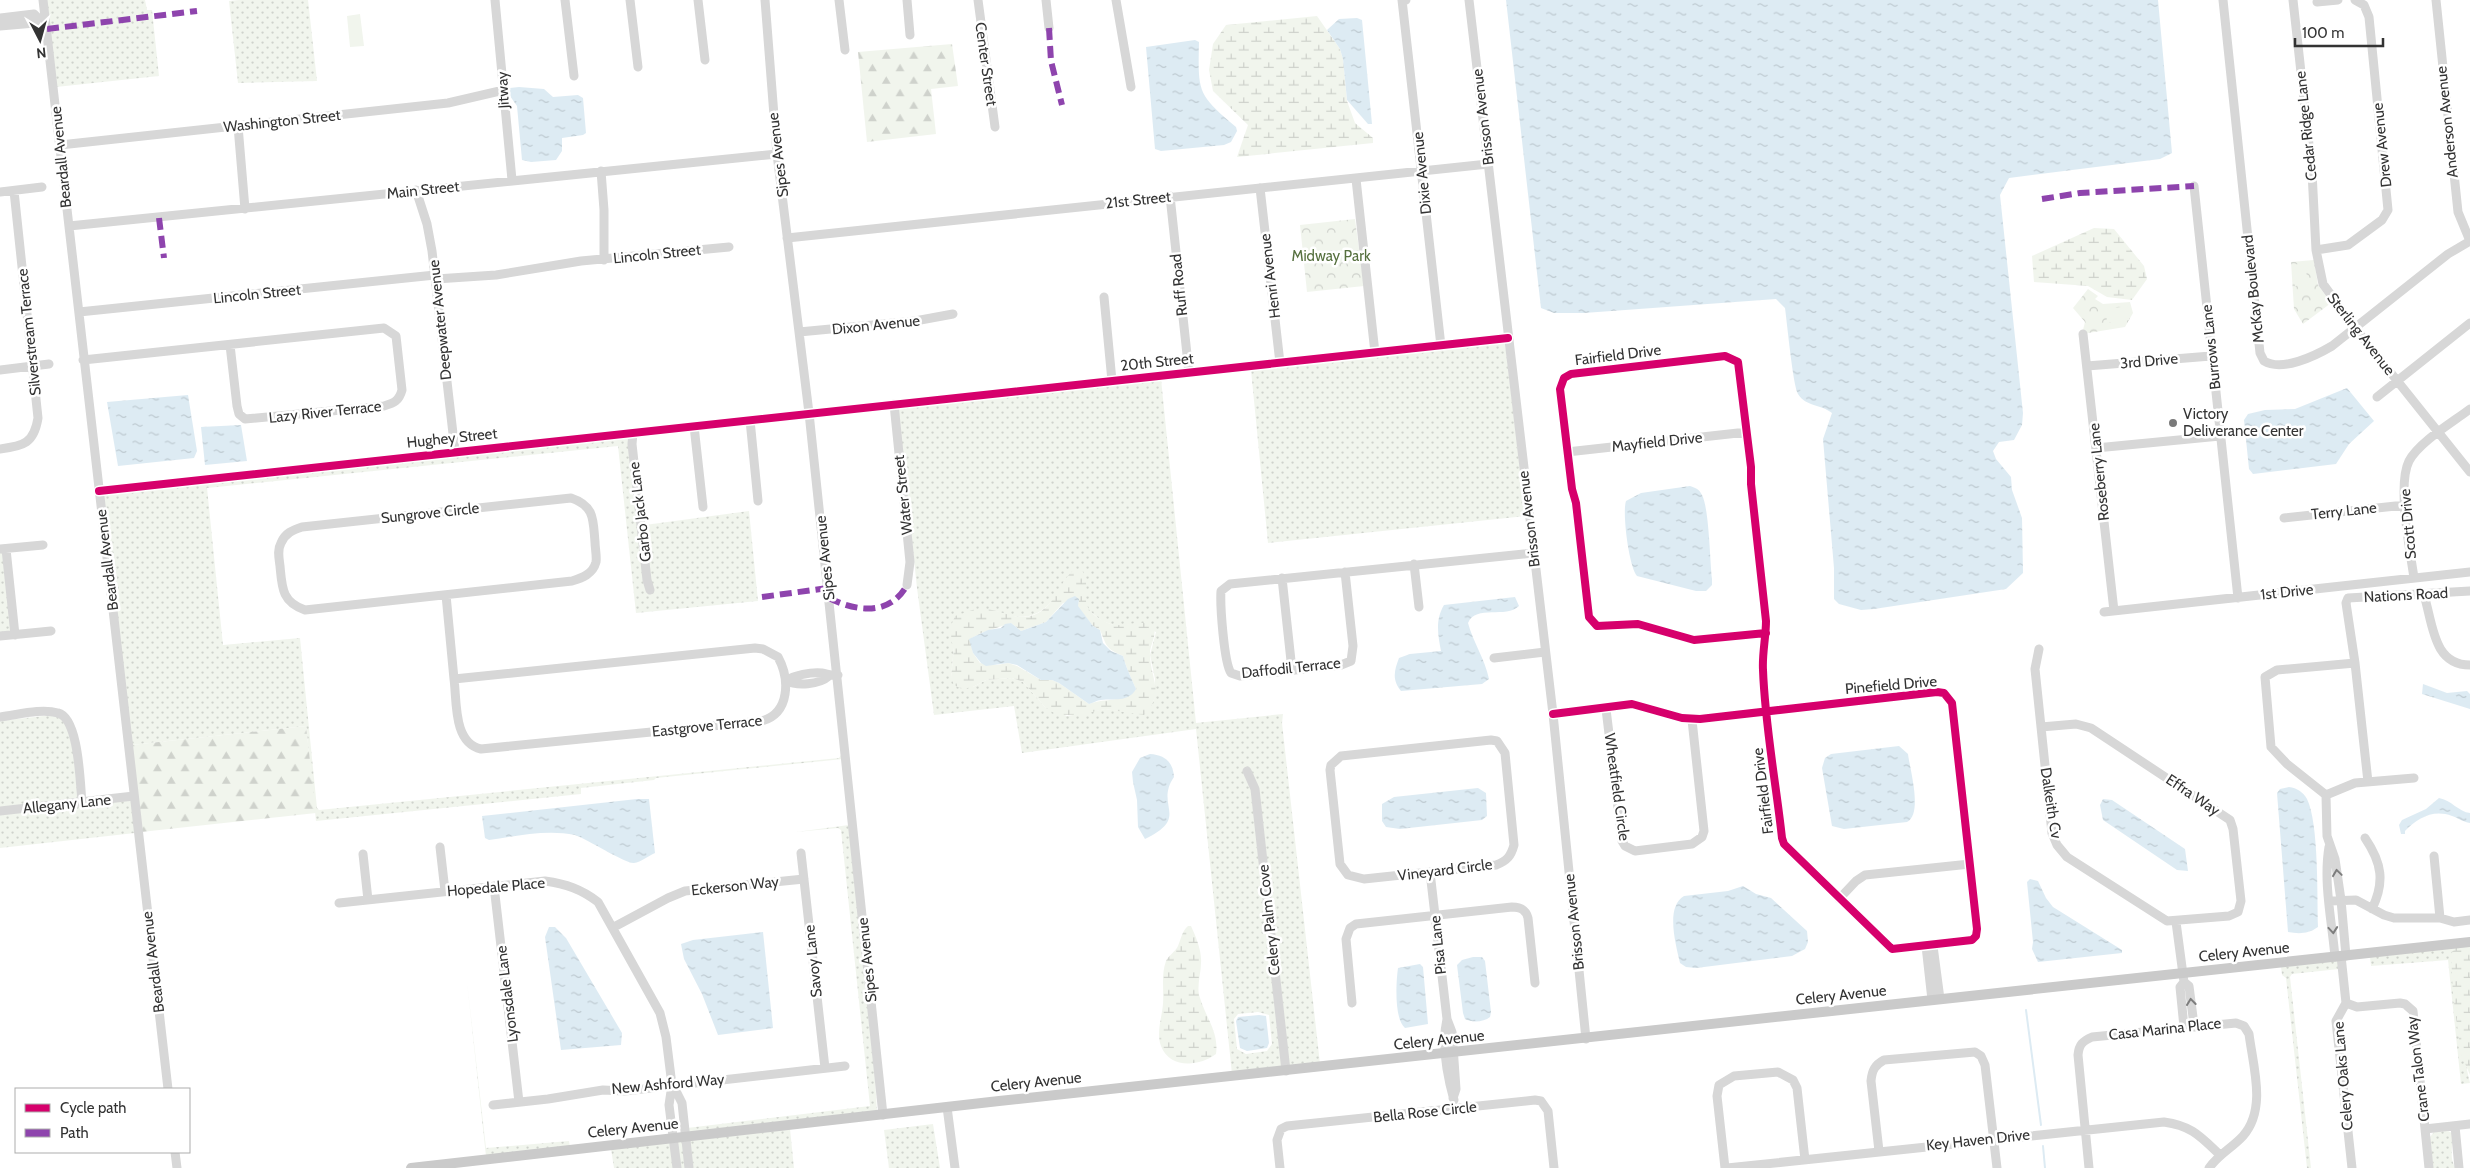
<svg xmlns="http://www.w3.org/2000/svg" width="2470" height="1168" font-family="Cabin,sans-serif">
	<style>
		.grass { fill: url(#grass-dots); fill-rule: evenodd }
		.forest { fill: url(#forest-firs) }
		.wetland { fill: url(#wetland-marsh); fill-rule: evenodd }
		.park { fill: url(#park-crowns) }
		.pitch { fill: #f1f5ed }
		.water { fill: url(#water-ripples) }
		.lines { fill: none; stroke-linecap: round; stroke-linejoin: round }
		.stream { stroke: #ddebf3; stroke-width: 2 }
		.minor { stroke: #d7d7d7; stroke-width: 9 }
		.major { stroke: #cacaca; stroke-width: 10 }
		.quiet { stroke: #8e44ad; stroke-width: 6; stroke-dasharray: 12 6; stroke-linecap: butt }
		.cycleway-casing { stroke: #fff; stroke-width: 11 }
		.cycleway { stroke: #d6006c; stroke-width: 8 }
		.oneway { stroke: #7d7d7d }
		.poi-dot { fill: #7a7a7a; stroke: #fff; stroke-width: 2 }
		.labels { text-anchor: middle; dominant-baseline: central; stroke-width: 5; stroke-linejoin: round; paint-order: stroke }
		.street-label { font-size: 15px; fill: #333; stroke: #fff }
		.park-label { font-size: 15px; fill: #56703f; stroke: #fff }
		.poi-label { font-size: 15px; fill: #333; stroke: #fff; text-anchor: start }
	</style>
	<defs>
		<pattern id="grass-dots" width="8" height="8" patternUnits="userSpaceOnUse" patternTransform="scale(1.25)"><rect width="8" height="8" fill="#f1f5ed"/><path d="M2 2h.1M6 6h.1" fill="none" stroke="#cfd2cc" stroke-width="1.8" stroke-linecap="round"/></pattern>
		<pattern id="forest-firs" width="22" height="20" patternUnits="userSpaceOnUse" patternTransform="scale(1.25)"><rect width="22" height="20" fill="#f1f5ed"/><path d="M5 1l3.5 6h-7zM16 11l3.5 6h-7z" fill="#cfd2cc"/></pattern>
		<pattern id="wetland-marsh" width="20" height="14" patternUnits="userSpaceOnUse" patternTransform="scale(1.25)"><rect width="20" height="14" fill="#f1f5ed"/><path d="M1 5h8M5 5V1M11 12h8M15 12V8" fill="none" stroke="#cfd2cc"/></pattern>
		<pattern id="park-crowns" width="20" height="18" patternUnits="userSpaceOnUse" patternTransform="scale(1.25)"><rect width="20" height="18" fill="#f1f5ed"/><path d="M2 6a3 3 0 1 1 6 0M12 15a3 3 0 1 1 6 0" fill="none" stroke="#cfd2cc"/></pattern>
		<pattern id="water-ripples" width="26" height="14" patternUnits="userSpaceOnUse" patternTransform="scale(1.25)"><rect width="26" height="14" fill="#ddebf3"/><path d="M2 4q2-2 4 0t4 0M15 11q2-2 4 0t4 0" fill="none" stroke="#becad1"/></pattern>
	</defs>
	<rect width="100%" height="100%" fill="#fff"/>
	<path class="grass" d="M46 0H145L147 10H152L159 76 56 87Z
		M239 0H308L317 81 238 83 229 1Z
		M1505 342 1526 516 1268 543 1251 370Z
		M1161 379 1196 723 1283 714 1282 723 1320 1064 1288 1068 1258 788 1248 767 1243 770 1252 790 1282 1068 1232 1074 1196 729 1022 753 1014 706 934 715 917 588 898 407ZM1065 580 1084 596 1087 609 1102 621 1119 627 1131 624 1156 632 1150 655 1155 679 1154 700 1147 711 1136 713 1105 709 1067 716 1045 707 1023 682 1012 678 986 680 973 687 951 677 954 648 996 611C1030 626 1050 611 1065 580ZM1258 1012 1269 1015 1272 1044 1267 1051 1246 1054 1237 1049 1234 1019 1238 1014Z
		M629 437 649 594 654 591 650 579 645 525 749 511 758 601 636 613 618 446 207 488 223 645 300 638 317 808 319 810 839 758 841 755 843 759 656 778 654 780 581 788V794L316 821 306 726 131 745 102 494Z
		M3 552 12 632 0 633V553Z
		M43 716C51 716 60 715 65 721 74 734 76 782 79 799L0 808V721Z
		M132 800 135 833 0 848V814Z
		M849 825 874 1058 877 1113 684 1134 687 1128 870 1106 841 830 838 828 796 832Z
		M2456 947 2467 1070 2470 1083 2461 1084 2448 960 2371 966 2370 957Z
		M2338 960 2339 969 2292 974 2290 977 2311 1168H2307L2286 978 2282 975 2281 967Z
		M467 982 486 1148 569 1141 570 1147 486 1156Z
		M933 1124 940 1168H889L884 1130Z
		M790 1129 794 1168H614L611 1149Z
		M2446 1130 2452 1133C2454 1145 2448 1158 2456 1168H2433L2430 1137 2434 1132Z"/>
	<path class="forest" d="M952 44 958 86 931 89 936 134 867 142 858 52Z
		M306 726 316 813 141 832 131 745Z"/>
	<path class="wetland" d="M1317 16 1340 49 1343 59 1347 101 1355 123 1373 138V143L1237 157 1248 125 1213 91 1209 70 1213 44 1226 25Z
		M2094 228 2114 229 2144 266 2147 279 2132 300 2107 297 2088 286 2034 282 2032 256Z
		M1075 569H1081C1096 588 1070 607 1108 623 1123 630 1138 617 1153 626 1158 636 1149 645 1150 656 1151 679 1165 694 1144 715L1105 709 1079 715H1057L1045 707 1023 682 1012 678 986 680 973 687 962 689 954 685 951 677 954 648 948 633 955 616C962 614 970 610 977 609 998 606 1018 625 1038 613 1057 603 1059 581 1075 569ZM1079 601 1077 606 1093 626 1100 630C1107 646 1105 648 1123 656 1126 668 1131 677 1136 689 1118 704 1109 697 1089 704L1059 683 1052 680H1041L1017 666 1008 663 997 665 980 663 973 653 970 639 981 633 1011 623 1021 631 1046 622 1063 603Z
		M1188 926H1191C1196 937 1202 951 1201 963 1201 974 1196 988 1200 998 1206 1018 1219 1032 1216 1054 1200 1066 1170 1070 1161 1046 1156 1033 1162 1017 1163 1004 1164 989 1161 975 1166 961 1168 956 1175 952 1178 946 1181 939 1182 931 1188 926Z
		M2470 946V1075L2461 1054 2453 995 2451 954 2456 947Z"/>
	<path class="park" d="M1355 219 1364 286 1307 292 1300 225Z
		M2314 260 2318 285 2331 303 2303 324 2294 309 2291 262Z
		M2088 289 2098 296 2095 299 2103 304 2130 302 2133 313 2125 327 2082 334 2085 322 2073 308Z"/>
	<path class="pitch" d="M360 14 364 46 350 47 347 16Z
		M2305 263 2308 284 2295 286 2292 265Z
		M2128 306 2129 320 2107 323 2106 309Z"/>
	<path class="water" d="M1506 0H2158L2172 153 2160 159 2009 178 2000 195 2023 413 2022 425 2014 440 1999 442 1993 451 1996 459 2011 477 2012 490 2022 518 2023 573 2006 589 1874 609 1861 610 1839 604 1834 599V568L1823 439 1832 413C1821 404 1806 407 1798 394 1793 386 1787 322 1785 308L1776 299 1584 313H1554L1541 308Z
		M1357 18 1362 20 1372 124H1368L1347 100 1343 59 1340 49 1327 30 1339 19Z
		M1195 40 1199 42C1198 92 1197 94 1236 127L1237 131 1231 142 1224 145 1161 151 1155 149 1146 47Z
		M519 87 544 89 553 97 578 95 583 98 586 133 583 135 562 138V151L556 160 531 162 522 160 517 106 510 96V88Z
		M2347 388 2374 421 2349 444 2336 464 2253 474 2249 469 2244 420 2248 414 2265 410 2295 409Z
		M188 395 197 451 194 458 118 466 107 402Z
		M241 425 247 461 205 465 201 427Z
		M1690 486C1696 488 1699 489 1702 495 1709 508 1710 561 1712 579V585L1706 591H1696L1637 576C1629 567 1622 513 1626 501L1641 493Z
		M1075 596 1079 599 1078 606 1093 626 1100 630 1103 643 1111 651 1123 656C1126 668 1131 677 1136 689 1128 703 1114 698 1101 700 1097 700 1093 703 1089 704L1059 683 1052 680H1041L1017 665 1008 663 986 666 981 663 973 653 969 639 988 630 1001 628 1005 624 1011 623 1021 631 1046 622 1068 599Z
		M1515 597 1519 606C1506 619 1476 604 1468 623 1473 642 1485 659 1489 679L1482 684 1401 691C1392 680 1394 671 1399 658L1410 654 1441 651C1438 635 1435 620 1444 605Z
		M2423 684 2447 693 2467 691 2470 694V709L2422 694Z
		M1899 746 1908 754C1910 770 1923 814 1907 822L1844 829 1832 826 1822 768 1825 758 1831 754Z
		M1150 754C1164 755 1173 761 1174 777 1154 806 1191 817 1145 839L1138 827 1137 800 1133 782 1132 772 1140 758Z
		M2289 787C2297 788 2303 792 2307 799 2319 823 2317 897 2318 927 2308 934 2299 934 2288 932L2277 793 2280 789Z
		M1478 788 1486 793 1487 816 1482 820 1400 829 1386 827 1382 821V804L1394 797Z
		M2439 798C2451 800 2459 812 2470 813V823C2463 822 2458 818 2452 816 2433 809 2418 818 2405 831V834H2401L2399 825 2402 820 2426 809Z
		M637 799H649L655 853C648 856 641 862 634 863 628 865 587 839 575 835 547 829 517 836 489 840L485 838 482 816Z
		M2103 799 2112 800 2185 849 2188 871 2177 870 2103 820 2100 805Z
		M2030 879 2038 881 2046 898 2053 907 2122 950V953L2038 962 2032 949 2033 942 2027 882Z
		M1743 886 1756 894 1771 898 1807 931 1808 942 1805 949 1792 956 1696 968 1686 967 1680 963C1676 945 1665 907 1684 896L1728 891Z
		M549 927H555L566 938 622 1033 621 1045 561 1050 545 937Z
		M763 932 773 1028 718 1035 702 994 684 959 681 944 693 940Z
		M1473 957H1482L1485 961 1491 1012 1490 1017C1484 1022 1472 1023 1465 1019L1463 1013 1457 965 1462 960Z
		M1420 964 1423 967 1428 1024 1405 1028C1394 1019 1396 982 1398 968Z
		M1259 1015 1266 1016 1269 1043 1267 1048 1247 1051 1240 1048 1236 1021 1238 1017Z"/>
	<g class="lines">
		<path class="stream" d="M2026 1010 2041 1125
			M2043 1146 2045 1168"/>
		<path class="minor" d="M43 0 168 1089
			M495 0 512 180
			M565 0 574 76
			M630 0 638 67
			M698 0 705 60
			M765 0 777 154 809 413 883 1115
			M839 0 845 50
			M907 0 910 35
			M978 0 995 127
			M1046 0 1049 28
			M1116 0 1131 87
			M1406 0H1402L1441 346
			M1469 0 1553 714 1586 1039
			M2223 0 2260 353 2264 361C2282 372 2315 356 2332 346L2448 254 2470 241 2458 212 2436 0
			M2293 0 2312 172 2316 250 2323 284 2355 328 2470 472
			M2317 2 2338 0
			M0 18 34 14 38 18
			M0 26 35 23 38 18 45 17
			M238 126 245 209
			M60 145 448 103 504 90
			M601 171 604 210V260
			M1356 179 1375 353
			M2194 186 2238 598
			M1260 188 1280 363
			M416 190 427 224 432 251 455 451
			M0 192 42 187
			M1170 196 1189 373
			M69 226 777 154
			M787 238 1488 164
			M2316 250 2348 245 2382 220 2388 210 2369 17 2364 5 2355 0
			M436 279 496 275 581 261 729 247
			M1104 297 1112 381
			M79 312 435 275
			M799 332 915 321 953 314
			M2083 334 2114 611
			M83 360 384 328 396 336 402 390C399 401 394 403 384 406L245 419 239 414 237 406 230 345
			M2087 366 2211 356
			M0 370 49 364
			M2377 397 2470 323
			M894 404 910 562 907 585
			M750 420 758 501
			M694 426 703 507
			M633 433 632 444 647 580 650 590
			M2096 448 2220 436
			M0 449C24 446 34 443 38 418L14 191
			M1567 452 1747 432
			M99 491 1508 338
			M571 498C595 506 593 520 595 542 595 548 597 557 596 562 593 574 582 578 572 581L305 610C282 602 282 588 280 566 279 558 277 550 281 543 285 533 293 530 302 527Z
			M2284 518 2405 505
			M0 549 43 545
			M6 549 15 635
			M1414 564 1419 607
			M1345 572 1353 646 1351 661 1341 665 1240 676 1231 673C1224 663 1220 605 1221 591L1230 584 1533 553
			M1282 578 1292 670
			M2414 578C2410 550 2397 485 2409 461 2419 442 2453 422 2470 409
			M446 595 454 679 755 648 763 649 778 657C790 679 790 713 762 721L481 749C453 743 457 701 454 679
			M2424 595C2433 624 2433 665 2470 665
			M2104 612 2470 572
			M0 636 51 631
			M2039 649 2035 669 2052 833 2057 845 2067 857 2167 921 2229 916 2238 912 2241 901 2233 829 2230 820 2091 728 2076 724 2041 727
			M1494 658 1545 652
			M786 681C794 675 811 672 822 673 828 674 831 676 838 675
			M786 681C797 686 819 685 829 676
			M1606 709 1622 841 1625 846 1635 851 1692 844 1702 837 1704 831 1692 720
			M1553 714 1632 704 1682 718 1700 719 1937 692 1944 693 1952 703 1977 929 1976 936 1972 940 1892 949 1784 844 1782 838C1776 783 1765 726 1763 670 1762 654 1766 637 1766 621L1751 484V467L1738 362 1725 356 1571 374 1564 378 1560 389 1572 489 1576 503 1589 617 1597 626 1638 624 1694 640 1766 633
			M0 717C17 715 41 708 58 713 79 718 80 783 82 802
			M1491 740 1497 741 1505 753 1514 845C1511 856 1507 861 1496 865L1364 879 1348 875 1340 864 1330 770 1331 765 1341 756Z
			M1247 771 1255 789 1286 1071
			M2368 782 2355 663 2346 603 2348 598 2470 591
			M2326 795 2287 764 2271 747 2265 677 2277 670 2355 663
			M2326 795 2327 836 2335 859 2341 900 2346 956
			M2326 795 2355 783 2414 778
			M0 811 134 796
			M2365 838C2382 863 2385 882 2372 909
			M440 847 445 891
			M2329 847C2323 882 2332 922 2335 957
			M801 853 825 1068
			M363 854 368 900
			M2434 856 2440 918
			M1430 872 1447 1019 1452 1032 1456 1089 1453 1098
			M494 886 519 1102
			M1839 899 1856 881 1865 875 1970 864
			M2330 901 2356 900 2384 915 2394 918H2440L2454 922 2470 920
			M339 903 545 881C566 884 581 889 598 902L660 1013 666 1037 672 1085 669 1105 677 1168
			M2176 922 2184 982 2189 986 2194 1025
			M614 927 668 898 685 891 804 879
			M1926 946 1932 1000
			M1933 946 1940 999
			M2341 956 2346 1003 2336 1021 2352 1168
			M1352 1003 1346 939 1350 928 1356 924 1512 907C1521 907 1526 910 1528 918L1535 983
			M2346 1003 2357 1007 2400 1003 2405 1004 2413 1011 2429 1168
			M1447 1019C1441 1045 1447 1075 1454 1100
			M2184 1027 2180 987 2184 982
			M673 1085 682 1103 689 1168
			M493 1105 548 1099 603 1090 625 1091 845 1066
			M947 1107 955 1168
			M2455 1126 2459 1168
			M2425 1129 2470 1124
			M1879 1151 1871 1081C1872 1070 1875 1065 1884 1060L1975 1052 1981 1056 1985 1065 1997 1168
			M175 1152 177 1168
			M1280 1168 1277 1140 1281 1129 1287 1126 1535 1100 1541 1101 1548 1111 1554 1168
			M1725 1168 1717 1096 1719 1085 1734 1076 1778 1072 1793 1080 1797 1088 1805 1160
			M1727 1168 2164 1122C2192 1126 2200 1136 2219 1154
			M2089 1168 2078 1055C2079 1044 2083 1041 2092 1037L2236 1023 2244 1026 2249 1034C2253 1066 2267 1109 2243 1136 2232 1148 2219 1154 2209 1168"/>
		<path class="major" d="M411 1168 999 1101 2470 942"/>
		<path class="quiet" d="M1049 28 1051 61 1062 105
			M47 29 197 11
			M2042 199 2080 193 2194 186
			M159 218 164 258
			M762 597 828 588
			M829 598C857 612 890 616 907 585"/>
		<defs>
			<path id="cycleway" d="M99 491 1508 338
				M1553 714 1632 704 1682 718 1700 719 1937 692 1944 693 1952 703 1977 929 1976 936 1972 940 1892 949 1784 844 1782 838C1776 783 1765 726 1763 670 1762 654 1766 637 1766 621L1751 484V467L1738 362 1725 356 1571 374 1564 378 1560 389 1572 489 1576 503 1589 617 1597 626 1638 624 1694 640 1766 633"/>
		</defs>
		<use href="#cycleway" class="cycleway-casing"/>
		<use href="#cycleway" class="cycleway"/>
	</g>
	<defs><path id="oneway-chevron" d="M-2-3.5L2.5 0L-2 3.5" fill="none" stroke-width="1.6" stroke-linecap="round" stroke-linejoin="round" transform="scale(1.25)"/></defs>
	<g class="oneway">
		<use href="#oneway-chevron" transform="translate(2337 873) rotate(-98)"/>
		<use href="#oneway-chevron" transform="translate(2333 930) rotate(85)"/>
		<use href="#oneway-chevron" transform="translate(2191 1002) rotate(-97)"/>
	</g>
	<circle class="poi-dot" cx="2173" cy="423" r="5"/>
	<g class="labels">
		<g class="street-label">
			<text transform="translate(986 64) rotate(82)">Center Street</text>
			<text transform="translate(503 90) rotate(-93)">Jitway</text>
			<text transform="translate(1483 117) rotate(-97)">Brisson Avenue</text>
			<text transform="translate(282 121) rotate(-6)">Washington Street</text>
			<text transform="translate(2447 122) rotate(-96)">Anderson Avenue</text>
			<text transform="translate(2306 126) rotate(-96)">Cedar Ridge Lane</text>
			<text transform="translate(2382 145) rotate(-96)">Drew Avenue</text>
			<text transform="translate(778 155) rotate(-97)">Sipes Avenue</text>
			<text transform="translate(61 157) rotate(-96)">Beardall Avenue</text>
			<text transform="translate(1422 173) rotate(-96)">Dixie Avenue</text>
			<text transform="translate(423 190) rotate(-6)">Main Street</text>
			<text transform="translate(1138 200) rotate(-6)">21st Street</text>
			<text transform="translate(657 254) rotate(-6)">Lincoln Street</text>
			<text transform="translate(1270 276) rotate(-97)">Henri Avenue</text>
			<text transform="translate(1179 285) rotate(-96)">Ruff Road</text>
			<text transform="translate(2253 289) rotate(-96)">McKay Boulevard</text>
			<text transform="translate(257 294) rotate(-6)">Lincoln Street</text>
			<text transform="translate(440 320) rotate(-96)">Deepwater Avenue</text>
			<text transform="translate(876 325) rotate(-6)">Dixon Avenue</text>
			<text transform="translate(29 332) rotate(-96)">Silverstream Terrace</text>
			<text transform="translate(2361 334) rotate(52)">Sterling Avenue</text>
			<text transform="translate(2211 347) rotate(-96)">Burrows Lane</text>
			<text transform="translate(1618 355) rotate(-7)">Fairfield Drive</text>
			<text transform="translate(2149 361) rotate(-5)">3rd Drive</text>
			<text transform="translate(1157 362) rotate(-6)">20th Street</text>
			<text transform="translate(325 412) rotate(-6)">Lazy River Terrace</text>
			<text transform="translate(452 438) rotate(-6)">Hughey Street</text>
			<text transform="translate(1657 442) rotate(-6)">Mayfield Drive</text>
			<text transform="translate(2099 472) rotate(-96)">Roseberry Lane</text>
			<text transform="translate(903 495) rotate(-96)">Water Street</text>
			<text transform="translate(2344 511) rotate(-6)">Terry Lane</text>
			<text transform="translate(640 512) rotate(-97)">Garbo Jack Lane</text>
			<text transform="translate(430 513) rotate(-6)">Sungrove Circle</text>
			<text transform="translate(1529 519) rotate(-97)">Brisson Avenue</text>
			<text transform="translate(2408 524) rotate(-95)">Scott Drive</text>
			<text transform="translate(825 558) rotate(-96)">Sipes Avenue</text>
			<text transform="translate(107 560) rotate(-97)">Beardall Avenue</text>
			<text transform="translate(2287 592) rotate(-6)">1st Drive</text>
			<text transform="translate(2406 595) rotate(-3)">Nations Road</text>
			<text transform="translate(1291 668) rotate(-6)">Daffodil Terrace</text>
			<text transform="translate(1891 685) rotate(-5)">Pinefield Drive</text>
			<text transform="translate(707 726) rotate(-6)">Eastgrove Terrace</text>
			<text transform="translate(1617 787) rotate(82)">Wheatfield Circle</text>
			<text transform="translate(1763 791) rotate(-97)">Fairfield Drive</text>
			<text transform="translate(2193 795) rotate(34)">Effra Way</text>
			<text transform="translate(2051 803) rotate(81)">Dalkeith Cv</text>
			<text transform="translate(67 804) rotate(-6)">Allegany Lane</text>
			<text transform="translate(1445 870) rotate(-7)">Vineyard Circle</text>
			<text transform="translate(735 886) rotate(-6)">Eckerson Way</text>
			<text transform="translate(496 887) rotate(-5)">Hopedale Place</text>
			<text transform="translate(1269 920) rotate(-96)">Celery Palm Cove</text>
			<text transform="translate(1574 922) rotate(-96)">Brisson Avenue</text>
			<text transform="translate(1438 945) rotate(-96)">Pisa Lane</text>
			<text transform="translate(2244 952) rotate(-6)">Celery Avenue</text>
			<text transform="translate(867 960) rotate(-96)">Sipes Avenue</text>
			<text transform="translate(813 961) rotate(-96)">Savoy Lane</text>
			<text transform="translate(153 962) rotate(-97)">Beardall Avenue</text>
			<text transform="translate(507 994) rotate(-97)">Lyonsdale Lane</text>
			<text transform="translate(1841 995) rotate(-6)">Celery Avenue</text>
			<text transform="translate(2165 1029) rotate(-6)">Casa Marina Place</text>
			<text transform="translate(1439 1040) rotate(-6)">Celery Avenue</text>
			<text transform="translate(2418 1069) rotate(-97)">Crane Talon Way</text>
			<text transform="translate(2343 1076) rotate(-95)">Celery Oaks Lane</text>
			<text transform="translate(1036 1082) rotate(-6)">Celery Avenue</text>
			<text transform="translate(668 1084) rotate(-5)">New Ashford Way</text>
			<text transform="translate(1425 1112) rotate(-6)">Bella Rose Circle</text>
			<text transform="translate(633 1128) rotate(-6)">Celery Avenue</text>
			<text transform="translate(1978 1140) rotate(-6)">Key Haven Drive</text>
		</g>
		<g class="park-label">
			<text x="1331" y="256">Midway Park</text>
		</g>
		<g class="poi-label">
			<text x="2183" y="414">Victory<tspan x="2183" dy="17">Deliverance Center</tspan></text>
		</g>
	</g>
	<rect x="15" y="1088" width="175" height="65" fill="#ffffff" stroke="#adadad"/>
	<rect x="25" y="1104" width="25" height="8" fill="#d6006c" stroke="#adadad"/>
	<text x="60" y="1113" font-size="15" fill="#333333">Cycle path</text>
	<rect x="25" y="1129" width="25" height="8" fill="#8e44ad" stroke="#adadad"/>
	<text x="60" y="1138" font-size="15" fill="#333333">Path</text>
	<g transform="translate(40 40) rotate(174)" stroke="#ffffff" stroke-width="4" paint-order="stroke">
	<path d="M0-4L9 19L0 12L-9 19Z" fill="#333333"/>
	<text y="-8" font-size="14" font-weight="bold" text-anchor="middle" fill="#333333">N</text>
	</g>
	<path d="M2295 38v8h88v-8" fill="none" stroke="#333333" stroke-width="2.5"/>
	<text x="2302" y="38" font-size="15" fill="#333333" stroke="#ffffff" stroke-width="4" paint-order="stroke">100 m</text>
</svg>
